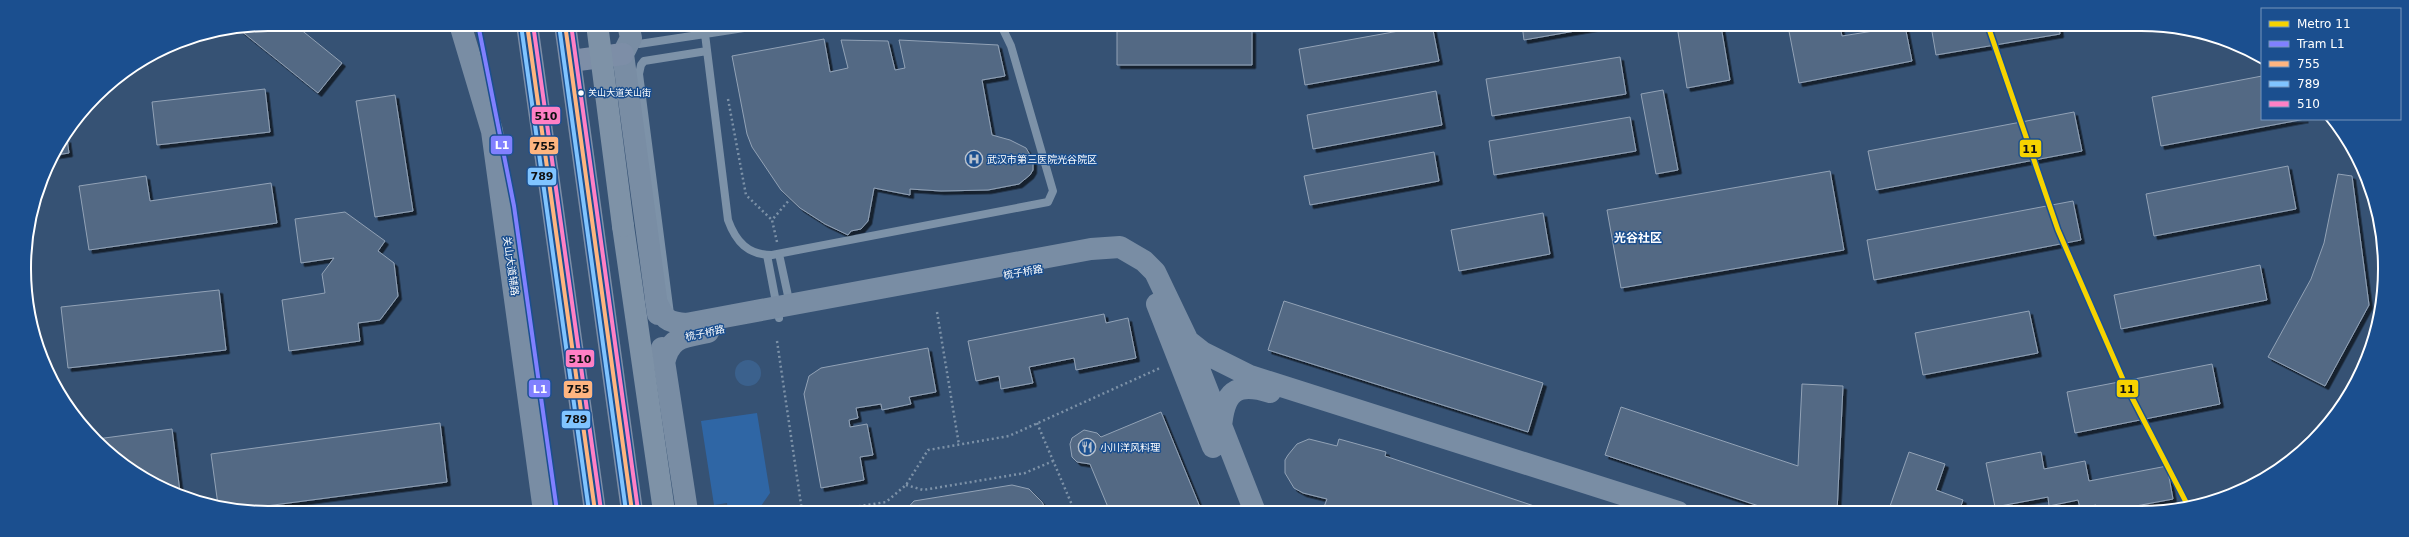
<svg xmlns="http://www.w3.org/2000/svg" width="2409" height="537" font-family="'DejaVu Sans','Noto Sans SC',sans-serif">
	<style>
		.green { fill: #2f66a5 }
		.water { fill: #3b618d }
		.building { fill: #526984; stroke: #92a2b6; filter: url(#shadow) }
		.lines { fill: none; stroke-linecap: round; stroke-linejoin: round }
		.path { stroke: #7d92a8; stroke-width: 2.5; stroke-dasharray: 2 3; stroke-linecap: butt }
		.lane { stroke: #7d92a8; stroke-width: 8 }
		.secondary { stroke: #798da4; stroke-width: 22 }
		.primary { stroke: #7d8ea7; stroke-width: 22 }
		.highway { stroke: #7e92a7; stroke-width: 22 }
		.highway-bridge { stroke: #7e92a7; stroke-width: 22 }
		.bus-1-casing { stroke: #1b4f8f; stroke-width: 7 }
		.bus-2-casing { stroke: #1b4f8f; stroke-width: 7 }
		.bus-3-casing { stroke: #1b4f8f; stroke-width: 7 }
		.bus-1 { stroke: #ffb580; stroke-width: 4 }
		.bus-2 { stroke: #80c4ff; stroke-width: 4 }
		.bus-3 { stroke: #ff80c5; stroke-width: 4 }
		.tram-1-casing { stroke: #1b4f8f; stroke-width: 7 }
		.tram-1 { stroke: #8080ff; stroke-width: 4 }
		.metro-1-casing { stroke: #1b4f8f; stroke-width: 8 }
		.metro-1 { stroke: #f6d300; stroke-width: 5 }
		.bus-dot { fill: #fff; stroke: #1b4f8f; stroke-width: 1.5 }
		.labels { text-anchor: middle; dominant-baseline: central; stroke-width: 3; stroke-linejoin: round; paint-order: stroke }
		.bus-label { font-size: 9px; fill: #fff; stroke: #1b4f8f; text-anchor: start }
		.poi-label { font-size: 10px; fill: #fff; stroke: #1b4f8f; text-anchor: start }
		.street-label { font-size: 10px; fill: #fff; stroke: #1b4f8f }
		.quarter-label { font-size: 12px; font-weight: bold; fill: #fff; stroke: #1b4f8f }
		.rim { fill: none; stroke: #fff; stroke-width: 2 }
		.line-badge { stroke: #1b4f8f; stroke-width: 1.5 }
		.badge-label { font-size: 11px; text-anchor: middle; font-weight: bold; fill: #fff }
		.pale-badge-label { font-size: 11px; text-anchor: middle; font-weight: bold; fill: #111 }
	</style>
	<defs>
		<filter id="shadow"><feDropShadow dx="3.5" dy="3.5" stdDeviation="0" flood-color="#0009"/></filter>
	</defs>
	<rect width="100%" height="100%" fill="#365274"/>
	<path class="green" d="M757 413 770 493 761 506 728 510 727 503 714 505 701 421Z"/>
	<path class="water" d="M735 373a13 13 0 1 1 26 0a13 13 0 1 1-26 0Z"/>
	<path class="building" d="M268 24H294L342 63 318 93 240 30Z
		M1432 25 1439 61 1305 85 1299 49Z
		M1522 25H1609L1524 40Z
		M1677 26H1721L1730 80 1687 88Z
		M1788 26H1840L1842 36 1905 26 1912 61 1799 83Z
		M1931 26H2059L2060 34 1936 55Z
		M1252 30V65H1117V31Z
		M824 39 830 72 848 68 841 40 888 41 895 70 905 68 899 40 998 45 1005 76 982 80 992 135 1010 140 1026 148 1033 160V170L1030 175 1019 184 988 190 941 191 910 189V195L874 188 868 221 861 229 851 231 848 235 825 224 800 208 781 190 752 147 747 134 732 56Z
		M1620 57 1626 94 1492 116 1486 79Z
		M2262 76V119H2305L2161 146 2152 97Z
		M265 89 270 132 157 145 152 102Z
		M1663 90 1678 170 1656 174 1641 94Z
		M1436 91 1442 125 1313 149 1307 115Z
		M395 95 413 211 375 217 356 101Z
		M2074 112 2082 151 1876 190 1868 151Z
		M1630 117 1636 151 1494 175 1489 141Z
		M67 139 69 153 56 155Z
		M1434 152 1439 181 1310 205 1304 176Z
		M2288 166 2296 209 2154 236 2146 194Z
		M1830 171 1844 250 1621 288 1607 210Z
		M2338 174 2352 176 2369 305 2325 386 2268 357 2311 279 2324 243Z
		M146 176 150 201 271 183 277 223 89 250 79 186Z
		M2073 201 2081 240 1874 280 1867 240Z
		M345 212 385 241 378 251 394 263 398 296 380 320 358 323 360 341 289 351 282 300 325 293 322 274 334 258 301 263 295 219Z
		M1543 213 1550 254 1459 271 1451 230Z
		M2260 265 2267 300 2121 329 2114 295Z
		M219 290 226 350 68 368 61 307Z
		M1284 301 1543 383 1528 432 1268 350Z
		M2029 311 2038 353 1923 375 1915 333Z
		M1104 314 1106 323 1128 318 1136 358 1076 370 1074 358 1029 367 1033 383 1001 389 999 376 976 381 968 341Z
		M928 348 936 392 909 397 911 404 882 410 881 404 856 408 858 418 849 420 850 427 867 424 873 455 860 457 864 480 821 488 804 394 809 376 821 368Z
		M2212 364 2220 404 2075 433 2067 392Z
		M1802 384 1843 386 1837 512H1777L1605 455 1621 407 1798 466Z
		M1161 412 1202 512H1110L1090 464 1077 462 1072 457 1070 444 1072 438 1084 430 1097 433 1101 437Z
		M440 423 447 482 236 510 218 505 211 454Z
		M172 429 180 492 146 480 97 439Z
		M1309 439 1337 446 1339 439 1386 452 1385 456 1552 512H1333L1334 510 1324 507 1327 499 1303 493 1294 488 1285 473V460L1288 455 1297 444Z
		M1909 452 1945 464 1936 490 1963 500 1959 512H1888Z
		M2041 452 2044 469 2085 461 2089 481 2167 466 2173 499 2104 512H2097L2096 505 2080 508 2078 500 2049 506 2048 497 1995 507 1986 463Z
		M1012 485 1029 489 1042 502 1047 512 905 511 914 501Z"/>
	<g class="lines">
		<path class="path" d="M728 99 746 195 772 220
			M777 242 772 220 790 199
			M937 312 959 445
			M777 341 802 511
			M1037 423 1075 512
			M906 485 923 490 1025 473 1053 461
			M829 511 886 502 906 485 928 450 1009 436 1160 368"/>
		<path class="lane" d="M763 25 705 34 728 220C736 242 748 255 772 255L1048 202 1053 191 1011 46 1001 25
			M632 39 639 44 705 34
			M779 254 790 305
			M767 255 779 318
			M670 314 639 74 641 65 644 61 707 51"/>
		<path class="secondary" d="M460 24 492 131 544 511
			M628 24 631 38 623 54 658 314
			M656 301C664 319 666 322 686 324L1091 249 1120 247 1144 261 1155 272 1188 341 1255 512
			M1157 304 1213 447
			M1188 341 1202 352 1250 376 1678 512
			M662 348 687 511
			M664 363C670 336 684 337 708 332
			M1221 427C1224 393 1235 381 1270 392"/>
		<path class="primary" d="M527 24 595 511
			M565 24 632 511
			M571 61 623 54"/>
		<path class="highway" d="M623 226 664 511"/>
		<path class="highway-bridge" d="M597 24 623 226"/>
		<defs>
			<path id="bus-1" d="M527 24 595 511
				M565 24 632 511"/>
			<path id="bus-2" d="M521 25 589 511
				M559 25 626 511"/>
			<path id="bus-3" d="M533 24 601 510
				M571 24 638 510"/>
		</defs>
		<use href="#bus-1" class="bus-1-casing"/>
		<use href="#bus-2" class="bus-2-casing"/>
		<use href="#bus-3" class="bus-3-casing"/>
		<use href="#bus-1" class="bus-1"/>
		<use href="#bus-2" class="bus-2"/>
		<use href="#bus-3" class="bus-3"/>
		<defs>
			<path id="tram-1" d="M478 24 514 206 557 511"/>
		</defs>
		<use href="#tram-1" class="tram-1-casing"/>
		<use href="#tram-1" class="tram-1"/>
		<defs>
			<path id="metro-1" d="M1988 26 2058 230 2125 384 2187 504"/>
		</defs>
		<use href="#metro-1" class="metro-1-casing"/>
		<use href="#metro-1" class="metro-1"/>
	</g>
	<defs>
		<symbol id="hospital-ring" viewBox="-11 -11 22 22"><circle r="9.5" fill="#1b4f8f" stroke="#b9c2ce" stroke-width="1.5"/><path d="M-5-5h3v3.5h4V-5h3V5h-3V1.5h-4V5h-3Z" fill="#b9c2ce"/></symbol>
		<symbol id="restaurant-ring" viewBox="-11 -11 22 22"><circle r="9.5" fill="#1b4f8f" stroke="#b9c2ce" stroke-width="1.5"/><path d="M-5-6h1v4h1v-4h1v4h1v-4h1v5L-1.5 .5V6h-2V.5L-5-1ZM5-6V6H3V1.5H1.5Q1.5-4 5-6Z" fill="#b9c2ce"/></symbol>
	</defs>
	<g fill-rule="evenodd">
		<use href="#hospital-ring" x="964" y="149" width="20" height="20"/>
		<use href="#restaurant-ring" x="1077" y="437" width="20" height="20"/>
	</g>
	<circle class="bus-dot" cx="581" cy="93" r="3.5"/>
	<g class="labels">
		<g class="bus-label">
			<text x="588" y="93">关山大道关山街</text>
		</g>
		<g class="poi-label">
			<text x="987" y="159">武汉市第三医院光谷院区</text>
			<text x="1100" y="447">小川洋风料理</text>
		</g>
		<g class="street-label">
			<text transform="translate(511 266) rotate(82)">关山大道辅路</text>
			<text transform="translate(1023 272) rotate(-10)">梳子桥路</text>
			<text transform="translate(705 333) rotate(-12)">梳子桥路</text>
		</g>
		<g class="quarter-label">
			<text x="1638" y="238">光谷社区</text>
		</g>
	</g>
	<path d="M0 0H2409V537H0ZM268 31H2141A237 237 0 0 1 2378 268V269A237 237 0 0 1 2141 506H268A237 237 0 0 1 31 269V268A237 237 0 0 1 268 31Z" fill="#1b4f8f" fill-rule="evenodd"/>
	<path class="rim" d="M268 31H2141A237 237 0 0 1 2378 268V269A237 237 0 0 1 2141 506H268A237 237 0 0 1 31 269V268A237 237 0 0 1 268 31Z"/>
	<g class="line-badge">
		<rect x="531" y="106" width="30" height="19" rx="4" fill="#ff80c5"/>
		<rect x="490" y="135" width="23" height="20" rx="4" fill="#8080ff"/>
		<rect x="529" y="136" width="30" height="19" rx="4" fill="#ffb580"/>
		<rect x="2019" y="139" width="23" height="19" rx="4" fill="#f6d300"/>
		<rect x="527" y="167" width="30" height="19" rx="4" fill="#80c4ff"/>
		<rect x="565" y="349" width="30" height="19" rx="4" fill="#ff80c5"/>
		<rect x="2116" y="379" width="23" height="19" rx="4" fill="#f6d300"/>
		<rect x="528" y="379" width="23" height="19" rx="4" fill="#8080ff"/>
		<rect x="563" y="380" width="30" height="19" rx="4" fill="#ffb580"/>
		<rect x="561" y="410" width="30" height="19" rx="4" fill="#80c4ff"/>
	</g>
	<g class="badge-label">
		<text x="502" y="149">L1</text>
		<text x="540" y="393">L1</text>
	</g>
	<g class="pale-badge-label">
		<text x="546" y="120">510</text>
		<text x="544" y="150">755</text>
		<text x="2030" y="153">11</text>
		<text x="542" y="180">789</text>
		<text x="580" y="363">510</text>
		<text x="2127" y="393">11</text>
		<text x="578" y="393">755</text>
		<text x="576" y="423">789</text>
	</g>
	<rect x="2261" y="8" width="140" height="112" fill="#1b4f8f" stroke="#7695bc"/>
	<rect x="2269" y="21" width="20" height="6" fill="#f6d300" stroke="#7695bc"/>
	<text x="2297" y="28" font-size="12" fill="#ffffff">Metro 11</text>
	<rect x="2269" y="41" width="20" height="6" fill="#8080ff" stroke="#7695bc"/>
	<text x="2297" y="48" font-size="12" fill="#ffffff">Tram L1</text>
	<rect x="2269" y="61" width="20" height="6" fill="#ffb580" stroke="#7695bc"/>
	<text x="2297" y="68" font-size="12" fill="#ffffff">755</text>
	<rect x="2269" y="81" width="20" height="6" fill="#80c4ff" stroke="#7695bc"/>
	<text x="2297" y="88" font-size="12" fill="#ffffff">789</text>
	<rect x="2269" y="101" width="20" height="6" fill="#ff80c5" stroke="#7695bc"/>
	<text x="2297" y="108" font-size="12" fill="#ffffff">510</text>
</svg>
